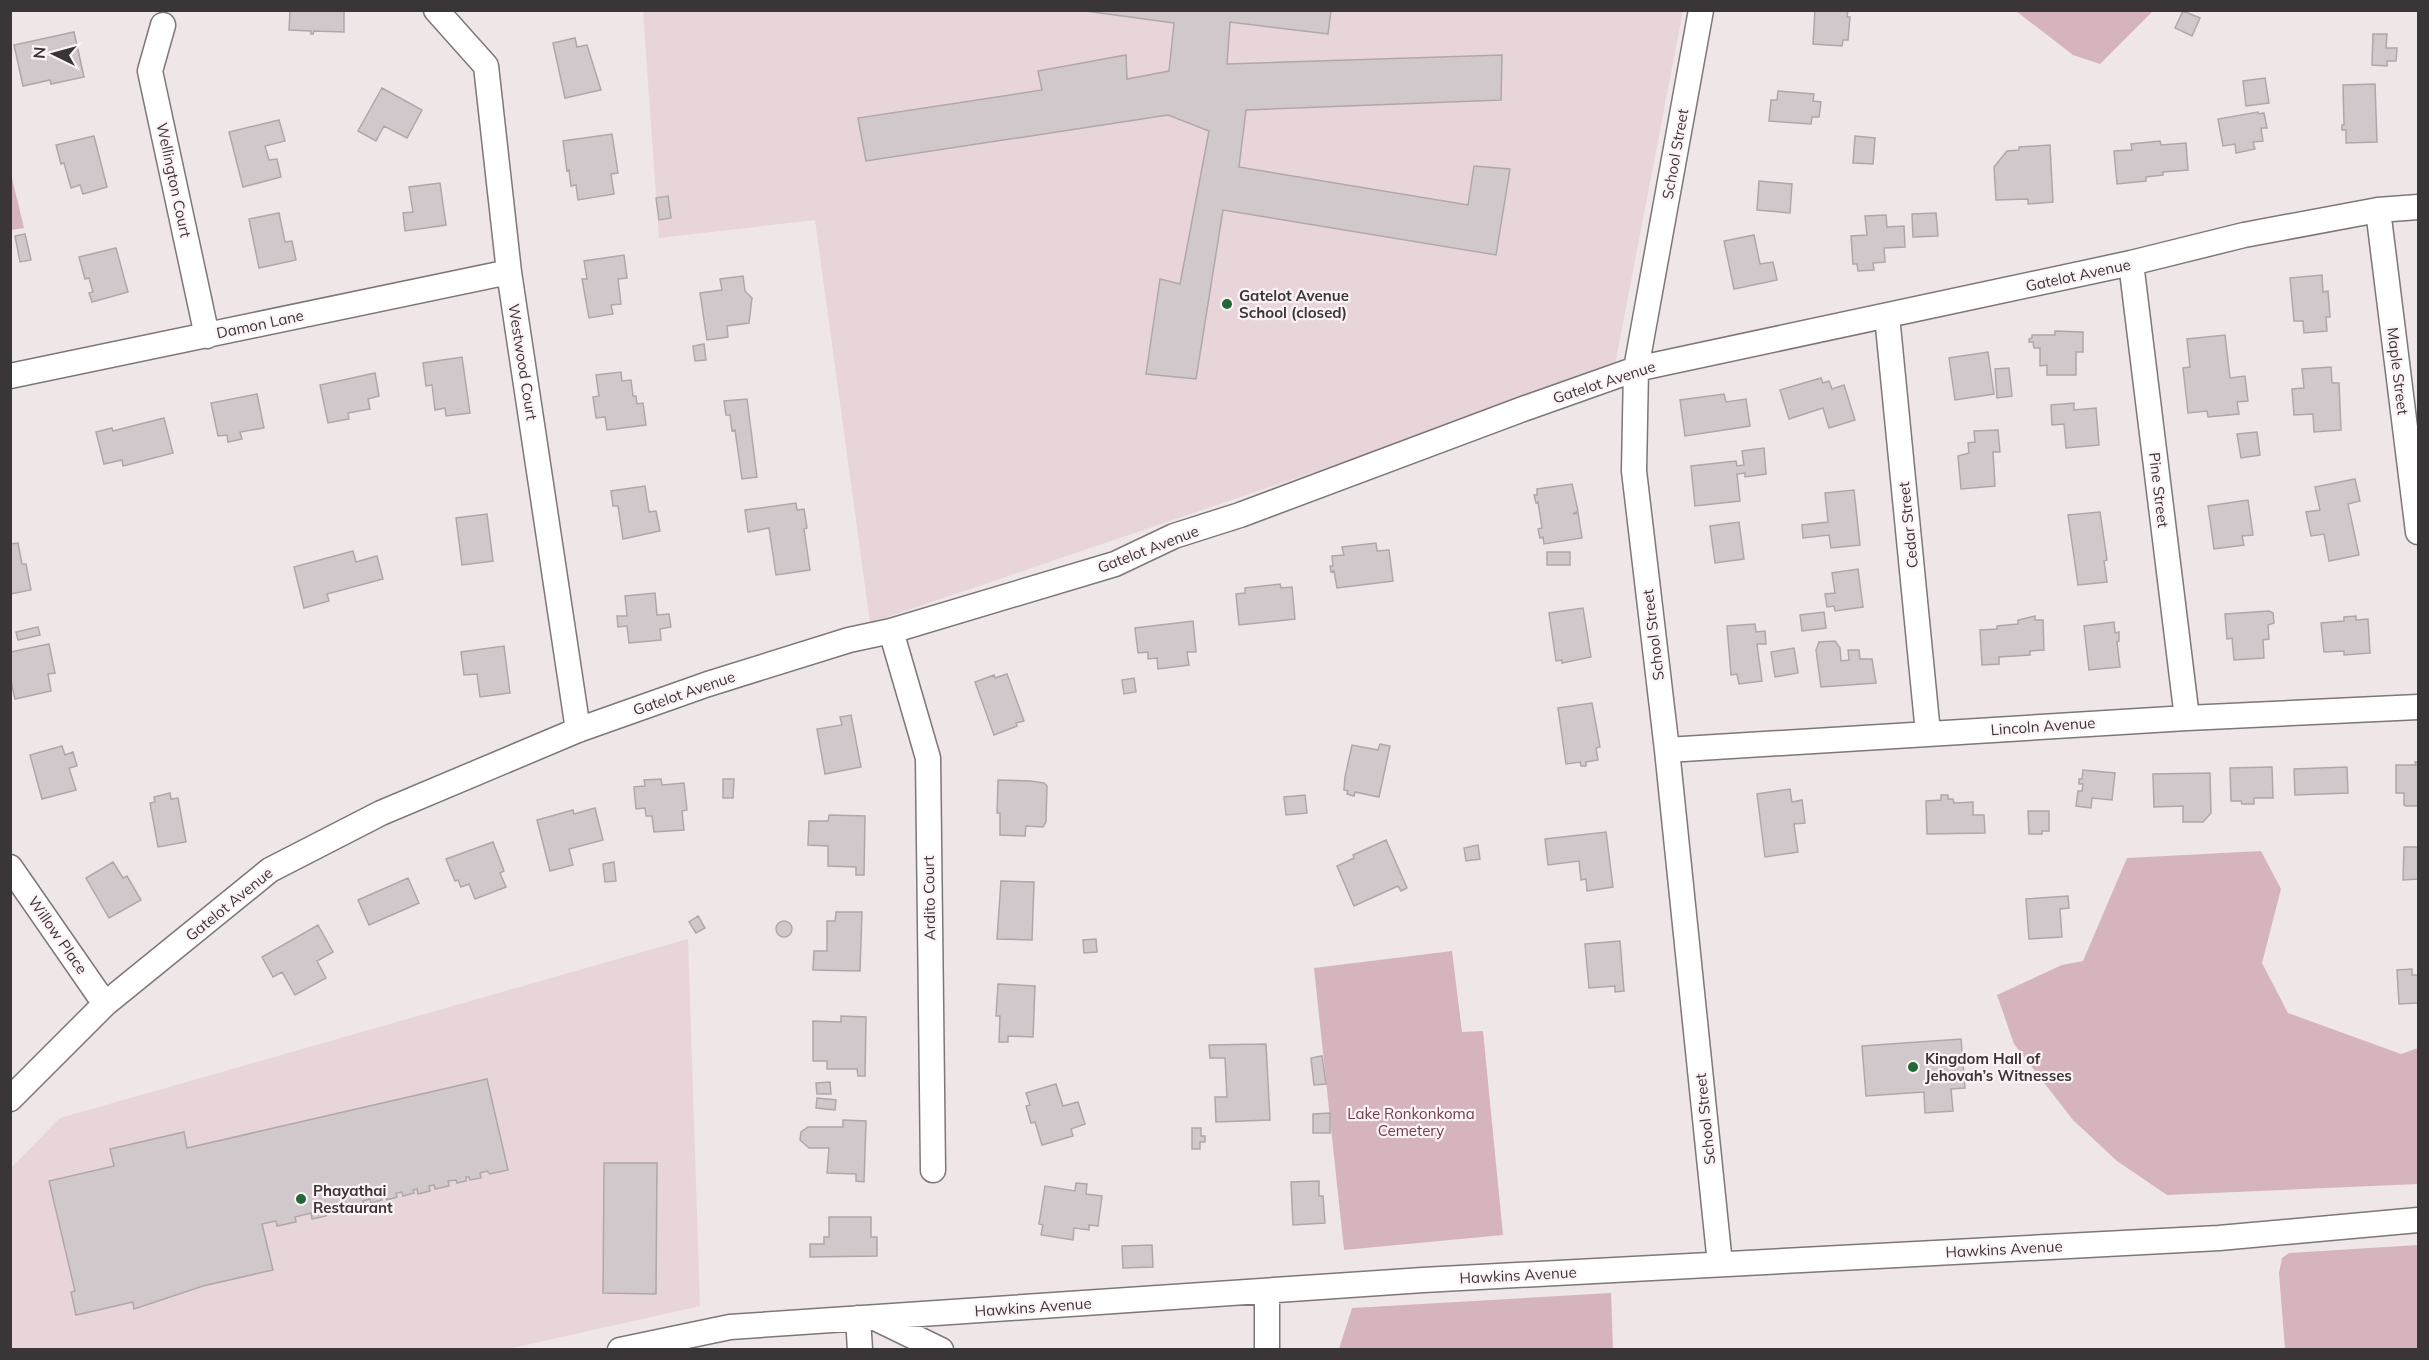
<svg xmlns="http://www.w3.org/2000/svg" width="2429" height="1360" font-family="Mulish,sans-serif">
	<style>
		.built { fill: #e7d5d9 }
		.green { fill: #d6b4bd }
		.building { fill: #d1c8cb; stroke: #b0a7a9; stroke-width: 1.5 }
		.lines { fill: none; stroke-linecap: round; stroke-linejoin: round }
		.minor-casing { stroke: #7e7678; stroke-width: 27 }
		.minor { stroke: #fff; stroke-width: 24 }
		.poi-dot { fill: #206936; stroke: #fdf3f6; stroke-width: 2 }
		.labels { text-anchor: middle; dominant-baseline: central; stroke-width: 4.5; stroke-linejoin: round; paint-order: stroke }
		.street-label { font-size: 15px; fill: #3a3637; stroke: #fdf3f6 }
		.poi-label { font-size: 15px; font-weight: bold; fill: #3a3637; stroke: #fdf3f6; text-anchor: start }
		.park-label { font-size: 15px; fill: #703b4c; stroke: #fdf3f6 }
	</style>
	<rect width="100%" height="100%" fill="#efe6e8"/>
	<path class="built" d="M643 11H1683L1614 370 870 623 815 220 659 238Z
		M688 939 700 1306 508 1349 11 1350V1168L60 1118Z"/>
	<path class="green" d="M2016 11H2153L2100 64 2073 55Z
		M10 174H11L24 228 11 230Z
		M2261 851 2281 889 2262 963 2288 1013 2401 1054 2418 1048V1184L2167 1195 2117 1161 2073 1120 2014 1044 1997 995 2062 965 2083 961 2127 858Z
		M1452 951 1462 1032 1483 1031 1503 1235 1344 1250 1314 968Z
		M2418 1245V1349H2285L2279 1273 2282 1258 2289 1253Z
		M1611 1293 1613 1349H1339L1352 1308Z"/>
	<path class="building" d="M290 10H344V32L314 31 313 34H311V31L289 30Z
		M1078 10H1331L1328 34 1230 22 1227 64 1502 55 1501 100 1246 110 1239 167 1468 205 1474 166 1510 169 1496 255 1223 210 1196 379 1146 374 1160 279 1180 284 1209 131 1168 115 866 161 858 118 1042 90 1038 71 1126 55 1127 79 1169 71 1174 23Z
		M1815 10H1848L1847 17H1850L1848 40H1843L1842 46 1813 44Z
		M2183 11 2200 18 2192 36 2175 28Z
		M74 32 84 77 51 84 50 80 23 86 14 45Z
		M2373 34H2387L2386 48H2397L2396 61H2387V66L2372 65Z
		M575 38 577 47 587 45 601 90 565 98 553 43Z
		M2265 78 2269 103 2246 106 2243 81Z
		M2375 84 2377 142 2346 143V130H2342V125H2344L2343 85Z
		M382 88 422 110 407 138 384 126 376 141 358 131Z
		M1778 91 1814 94 1813 101 1821 102 1819 117H1812L1811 124 1769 121 1771 100H1777Z
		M2258 112 2259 114 2264 113 2267 128H2261L2263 141 2253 142 2255 149 2236 153 2235 144 2223 146 2218 119Z
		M279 120 285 141 265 146 269 160 277 159 281 177 243 187 229 132Z
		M612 134 618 173 611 174 614 194 578 200 576 185 571 186 569 170 567 171 563 141Z
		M94 136 107 187 83 194 80 185 71 188 64 163 61 164 56 145Z
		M1855 136 1875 138 1873 164 1853 163Z
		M2160 141 2161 145 2186 143 2188 170 2163 172V175L2146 177V181L2117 184 2114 151 2132 150 2131 144Z
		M2050 145 2053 202 2028 204V199L1996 200 1994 167 2007 151 2019 150V147Z
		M1759 181 1792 184 1790 213 1757 210Z
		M440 183 446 225 405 231 403 213 413 212 409 187Z
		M668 196 671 218 659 220 656 198Z
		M279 213 285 242 292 241 296 260 259 268 249 219Z
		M1936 213 1938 236 1913 237 1912 214Z
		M1886 215 1887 227 1904 226 1905 247 1884 248 1885 262 1873 263 1874 270 1858 271 1857 264H1853L1851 236 1867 235 1865 216Z
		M25 234 31 260 20 262 15 236Z
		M1754 235 1760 264 1773 262 1777 280 1734 289 1724 241Z
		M116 248 128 292 92 302 89 293 93 292 89 278 85 279 79 257Z
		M624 255 627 278 618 279 621 304 611 305 613 314 589 318 582 279H587L584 261Z
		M2322 275 2323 292 2328 291 2330 317H2326L2327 331 2304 333 2303 321H2294L2290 278Z
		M743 276 745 291 752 298 749 323 727 326 728 337 707 340 700 293 722 290 720 279Z
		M2055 331 2083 332V352H2076V375H2047V365L2040 366V348H2034L2033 342H2029V339L2032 338V335H2055Z
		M2225 335 2230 378 2245 376 2248 401 2237 402 2239 414 2208 417 2207 411 2188 413 2183 368 2190 367 2187 339Z
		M704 344 706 360 695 361 693 346Z
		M1988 352 1994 394 1955 400 1949 358Z
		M462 357 470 413 446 416 445 408 435 410 432 385 426 386 423 363Z
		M2331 367 2332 383H2339L2341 430 2314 432 2313 414 2294 415 2292 389 2304 388 2302 369Z
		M2009 368 2012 396 1997 398 1995 369Z
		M621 372 622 381 631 380 633 396H636L637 404 643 403 646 425 607 430 605 417 596 418 593 397 599 396 596 375Z
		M375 373 379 396 368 399 370 409 348 413 349 419 328 423 320 385Z
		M1821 378 1823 383 1829 381 1832 389 1844 385 1855 420 1829 428 1823 408 1789 419 1780 390Z
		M257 394 264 428 240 432 242 439 228 442 227 435 218 436 211 403Z
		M1724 394 1726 402 1746 399 1750 426 1685 436 1680 400Z
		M747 399 757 477 742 479 735 430 732 431 730 415H726L724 401Z
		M2074 403V410L2096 408 2099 445 2066 448 2064 424 2052 425 2051 405Z
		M164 418 173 453 123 466 122 460 104 464 96 432 112 428 113 431Z
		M1998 430 2000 452H1993L1995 486 1961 489 1958 456 1969 453 1968 443 1975 442 1974 431Z
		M2257 432 2260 455 2241 458 2237 434Z
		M1764 448 1766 474 1745 477V473L1737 474 1740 501 1695 506 1691 466 1736 461 1737 466 1744 465 1742 451Z
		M2355 479 2360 501 2348 504 2359 555 2329 561 2324 534 2311 536 2306 512 2320 510 2315 487Z
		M1572 484 1578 511 1573 514 1578 513 1582 538 1544 544 1543 537 1540 538 1538 529 1542 528 1538 502 1536 503 1534 495H1537V489Z
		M645 486 649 512 656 511 660 531 623 539 618 506H613L611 491Z
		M1854 490 1860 545 1831 548 1829 535 1803 538 1802 525 1828 522 1825 493Z
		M2248 500 2253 535 2242 536 2244 545 2214 549 2208 506Z
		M796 503 797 510 804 509 807 528 804 529 810 570 776 575 769 528 748 532 745 510Z
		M2100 512 2107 560 2104 561 2107 582 2078 585 2068 515Z
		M487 514 493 561 462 565 456 518Z
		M1739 522 1744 559 1715 563 1710 526Z
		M18 543 22 564H26L31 590 10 594V544Z
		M1376 543 1377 551 1389 550 1393 581 1337 588 1334 571 1331 572 1330 566H1333L1332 556 1344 555 1342 547Z
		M353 551 356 562 377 556 383 579 327 594 329 601 304 608 294 567Z
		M1547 552H1570V565H1547Z
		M1858 569 1863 607 1835 611 1834 606 1827 607 1825 594 1835 593 1832 573Z
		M1280 584 1281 588 1292 587 1295 619 1239 625 1236 594 1245 593V588Z
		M655 593 657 615 669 614 671 627 660 629 661 640 629 643 627 626 618 627 617 616H627L625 596Z
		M1583 608 1591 657 1562 663V660L1556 661 1549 613Z
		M2269 611 2273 613 2274 623 2268 625 2269 639 2263 640 2264 658 2234 660 2232 638 2227 639 2225 614Z
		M1824 612 1826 628 1802 631 1800 615Z
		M2035 616V620H2043L2044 650 2030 651V655L1999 657V664L1982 665 1980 630 1997 629V626L2018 624V620Z
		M2356 616V620L2368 619 2370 653 2344 655V651L2324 652 2321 623 2344 621V617Z
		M1193 621 1196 652H1187L1189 665 1158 669 1157 658 1148 659V652L1138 653 1135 628Z
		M2114 622 2115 633 2119 632V641L2117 642 2120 667 2089 670 2084 626Z
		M1755 624 1756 632 1765 631 1766 644H1757L1762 681 1739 684 1737 674 1731 675 1727 626Z
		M38 627 40 635 18 640 16 632Z
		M1835 641 1840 648 1841 661 1849 660 1848 650H1859L1860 659H1872L1876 683 1821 687 1816 650 1819 642Z
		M49 644 55 673 48 674 51 691 15 699 10 677V652Z
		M504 646 510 693 480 697 477 674 464 675 461 652Z
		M1794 648 1798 673 1775 677 1771 652Z
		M1007 674 1024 721 1016 723 1017 726 994 735 975 682 994 675 995 678Z
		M1134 678 1136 692 1124 694 1122 680Z
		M1592 703 1600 747 1596 748 1598 760 1586 762V766H1581L1580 762 1566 764 1558 708Z
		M851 715 861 767 825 774 817 729 842 725 840 717Z
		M1380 744 1390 746 1379 797 1355 792 1354 796 1347 794 1348 791 1344 790 1345 777 1352 745 1378 750Z
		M62 746 65 755 73 752 77 766 69 768 76 790 42 799 30 755Z
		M2415 762H2418V806H2406L2404 805V793H2396V765H2416Z
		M2272 767 2273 798H2254V804H2242L2241 801H2231L2230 768Z
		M2347 767 2348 793 2295 795 2294 769Z
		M2083 770 2115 773 2112 800 2092 798 2091 808 2076 806 2078 791H2082L2083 784H2079V779H2082Z
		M2210 773 2211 813 2203 822H2183V806L2154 807 2153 774Z
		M661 779 662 785 684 783 687 810 682 811 684 830 654 832 652 816H646L645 808 636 809 634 787 645 786 644 780Z
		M723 779H734L733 798H723Z
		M998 780 1030 781 1044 783 1047 786 1046 822 1043 827 1026 826 1025 836 1000 835V813H997Z
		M1790 789 1792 802 1802 800 1805 823 1794 824 1798 852 1765 857 1757 794Z
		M170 793 171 799 178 798 186 842 158 847 150 803 155 802 154 797Z
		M1305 795 1307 813 1286 815 1284 797Z
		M1941 795H1948V799H1953L1954 803 1973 802V815H1984L1985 833 1927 834 1926 801 1941 800Z
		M595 808 603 840 569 849 573 865 550 871 537 820 573 810 574 814Z
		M2028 811H2049V831H2042V834H2029Z
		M829 815 865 816 864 875H856V867L828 866V846L808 845 809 821H828Z
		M1606 832 1613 887 1587 891 1586 879 1581 880 1579 861 1548 865 1545 839Z
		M1386 840 1407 888 1401 891 1398 886 1354 906 1337 866 1354 858 1353 855Z
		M493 842 504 871 500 873 506 887 475 899 469 884 461 887 458 880 455 881 446 859Z
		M1478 845 1480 859 1466 861 1464 848Z
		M2404 847H2418V879L2403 880Z
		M113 862 123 878 127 876 141 900 109 918 86 878Z
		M614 862 616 881 605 882 603 864Z
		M408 878 419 903 369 925 358 900Z
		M1001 881 1034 882 1032 940 997 939Z
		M2068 896 2069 908 2060 909 2062 937 2029 939 2026 899Z
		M836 912H862L860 971 813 970 814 951H827V921H835Z
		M698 916 705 928 696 933 689 922Z
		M776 929a8 8 0 1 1 16 0a8 8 0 1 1-16 0Z
		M318 925 333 952 317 961 326 978 295 995 282 972 273 977 262 957Z
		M1096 939 1097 952 1084 953 1083 940Z
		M1620 941 1624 991 1615 992V986L1589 988 1585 944Z
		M2412 969V975H2418V1003L2399 1004 2397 970Z
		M998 984 1035 986 1033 1037 1008 1036V1042H999L1000 1016H996Z
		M841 1016 866 1017 865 1076H858L857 1069H827V1061H813V1021L841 1022Z
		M1961 1039 1965 1088 1951 1089 1953 1111 1925 1113 1924 1092 1866 1096 1862 1046Z
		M1266 1044 1270 1120 1216 1122 1215 1097H1227L1225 1058H1210L1209 1045Z
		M1322 1056 1326 1084 1314 1085 1311 1058Z
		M487 1079 508 1170 490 1174 487 1171 480 1173 481 1178 470 1180 469 1177H466V1181L457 1183 456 1180 448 1181 449 1186 435 1189 434 1185 429 1186 430 1191 418 1194 417 1189 413 1190 414 1193 403 1196 402 1192 396 1193 397 1197 387 1200 386 1196 381 1197 382 1200 371 1203 370 1199 363 1201 364 1204 353 1206V1203L346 1205 347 1210 335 1213 334 1208 325 1210 326 1216 312 1219 311 1213 295 1217 296 1222 277 1226 276 1221 262 1224 273 1270 203 1286 134 1309 133 1302 76 1315 71 1292 75 1291 49 1181 114 1166 110 1149 184 1132 187 1148Z
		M830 1082 831 1094H817L816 1083Z
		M1056 1084 1063 1106 1078 1102 1085 1124 1071 1129 1073 1136 1042 1145 1035 1122 1031 1123 1026 1106 1030 1105 1026 1093Z
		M817 1098 836 1100 835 1110 816 1108Z
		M1330 1113V1133H1313V1114Z
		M843 1120 866 1121 864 1182 856 1181V1174L827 1173 829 1148H809L800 1140 801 1132 808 1127H843Z
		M1192 1128H1201V1136H1205V1142H1200V1149H1192Z
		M604 1163H657L656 1294 603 1293Z
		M1319 1181V1196H1323L1325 1223 1293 1225 1291 1182Z
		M1076 1183 1087 1184 1086 1194 1102 1196 1098 1226 1089 1225V1230L1074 1228 1073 1240 1041 1235 1043 1225 1039 1224 1045 1186 1075 1191Z
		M829 1217H871V1237H877V1256L810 1257V1244H824V1237H829Z
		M1152 1245 1153 1267 1123 1268 1122 1246Z"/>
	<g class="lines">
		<defs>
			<path id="minor" d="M436 10 486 66 509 272 578 730
				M1701 10 1636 369 1634 471 1667 750 1720 1264
				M163 25 150 71 207 336
				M2378 210 2418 532
				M2131 263 2187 718
				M1887 316 1928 733
				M10 376 509 272
				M891 631 928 758 933 1170
				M1667 750 2187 718 2418 707
				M10 867 105 1004
				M10 1099 105 1004 270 870 381 813 578 730 708 684 849 640 891 631 1115 564 1174 536 1240 515 1523 409 1636 369 2131 263 2244 235 2378 210 2418 207
				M1267 1292V1350
				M858 1318 860 1350
				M875 1318 941 1350
				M620 1350 730 1327 1423 1280 2219 1238 2418 1220"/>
		</defs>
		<use href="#minor" class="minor-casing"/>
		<use href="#minor" class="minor"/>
	</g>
	<g class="poi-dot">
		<circle cx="1227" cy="304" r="6"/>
		<circle cx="1913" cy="1067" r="6"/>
		<circle cx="301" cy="1199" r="6"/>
	</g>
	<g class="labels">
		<g class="street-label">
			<text transform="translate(1675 154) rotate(-80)">School Street</text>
			<text transform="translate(174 180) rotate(78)">Wellington Court</text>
			<text transform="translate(2078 275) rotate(-12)">Gatelot Avenue</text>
			<text transform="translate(260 324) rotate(-12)">Damon Lane</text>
			<text transform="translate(523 362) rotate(81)">Westwood Court</text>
			<text transform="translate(2398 371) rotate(83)">Maple Street</text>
			<text transform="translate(1604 382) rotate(-18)">Gatelot Avenue</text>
			<text transform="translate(2159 490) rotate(83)">Pine Street</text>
			<text transform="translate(1908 525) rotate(-96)">Cedar Street</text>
			<text transform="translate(1148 549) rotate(-21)">Gatelot Avenue</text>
			<text transform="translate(1653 635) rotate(-97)">School Street</text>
			<text transform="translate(684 693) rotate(-19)">Gatelot Avenue</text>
			<text transform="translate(2043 726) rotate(-4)">Lincoln Avenue</text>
			<text transform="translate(929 898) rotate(-91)">Ardito Court</text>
			<text transform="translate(229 904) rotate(-39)">Gatelot Avenue</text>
			<text transform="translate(58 935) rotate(55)">Willow Place</text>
			<text transform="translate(1705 1119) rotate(-96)">School Street</text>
			<text transform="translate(2004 1249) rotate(-3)">Hawkins Avenue</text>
			<text transform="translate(1518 1275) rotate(-3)">Hawkins Avenue</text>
			<text transform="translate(1033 1307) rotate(-4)">Hawkins Avenue</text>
		</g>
		<g class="poi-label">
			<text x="1239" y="295">Gatelot Avenue<tspan x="1239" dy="17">School (closed)</tspan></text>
			<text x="1925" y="1058">Kingdom Hall of<tspan x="1925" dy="17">Jehovah’s Witnesses</tspan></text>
			<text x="313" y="1190">Phayathai<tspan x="313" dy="17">Restaurant</tspan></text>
		</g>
		<g class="park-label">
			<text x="1411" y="1113">Lake Ronkonkoma<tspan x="1411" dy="17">Cemetery</tspan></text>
		</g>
	</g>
	<rect width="2429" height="1360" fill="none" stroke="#3a3637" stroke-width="24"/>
	<g transform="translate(54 54) rotate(275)" stroke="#fdf3f6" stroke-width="4.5" paint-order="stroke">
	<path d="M0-4.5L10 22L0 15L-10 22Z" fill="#3a3637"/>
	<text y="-9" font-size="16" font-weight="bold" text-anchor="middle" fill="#3a3637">N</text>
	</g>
</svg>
